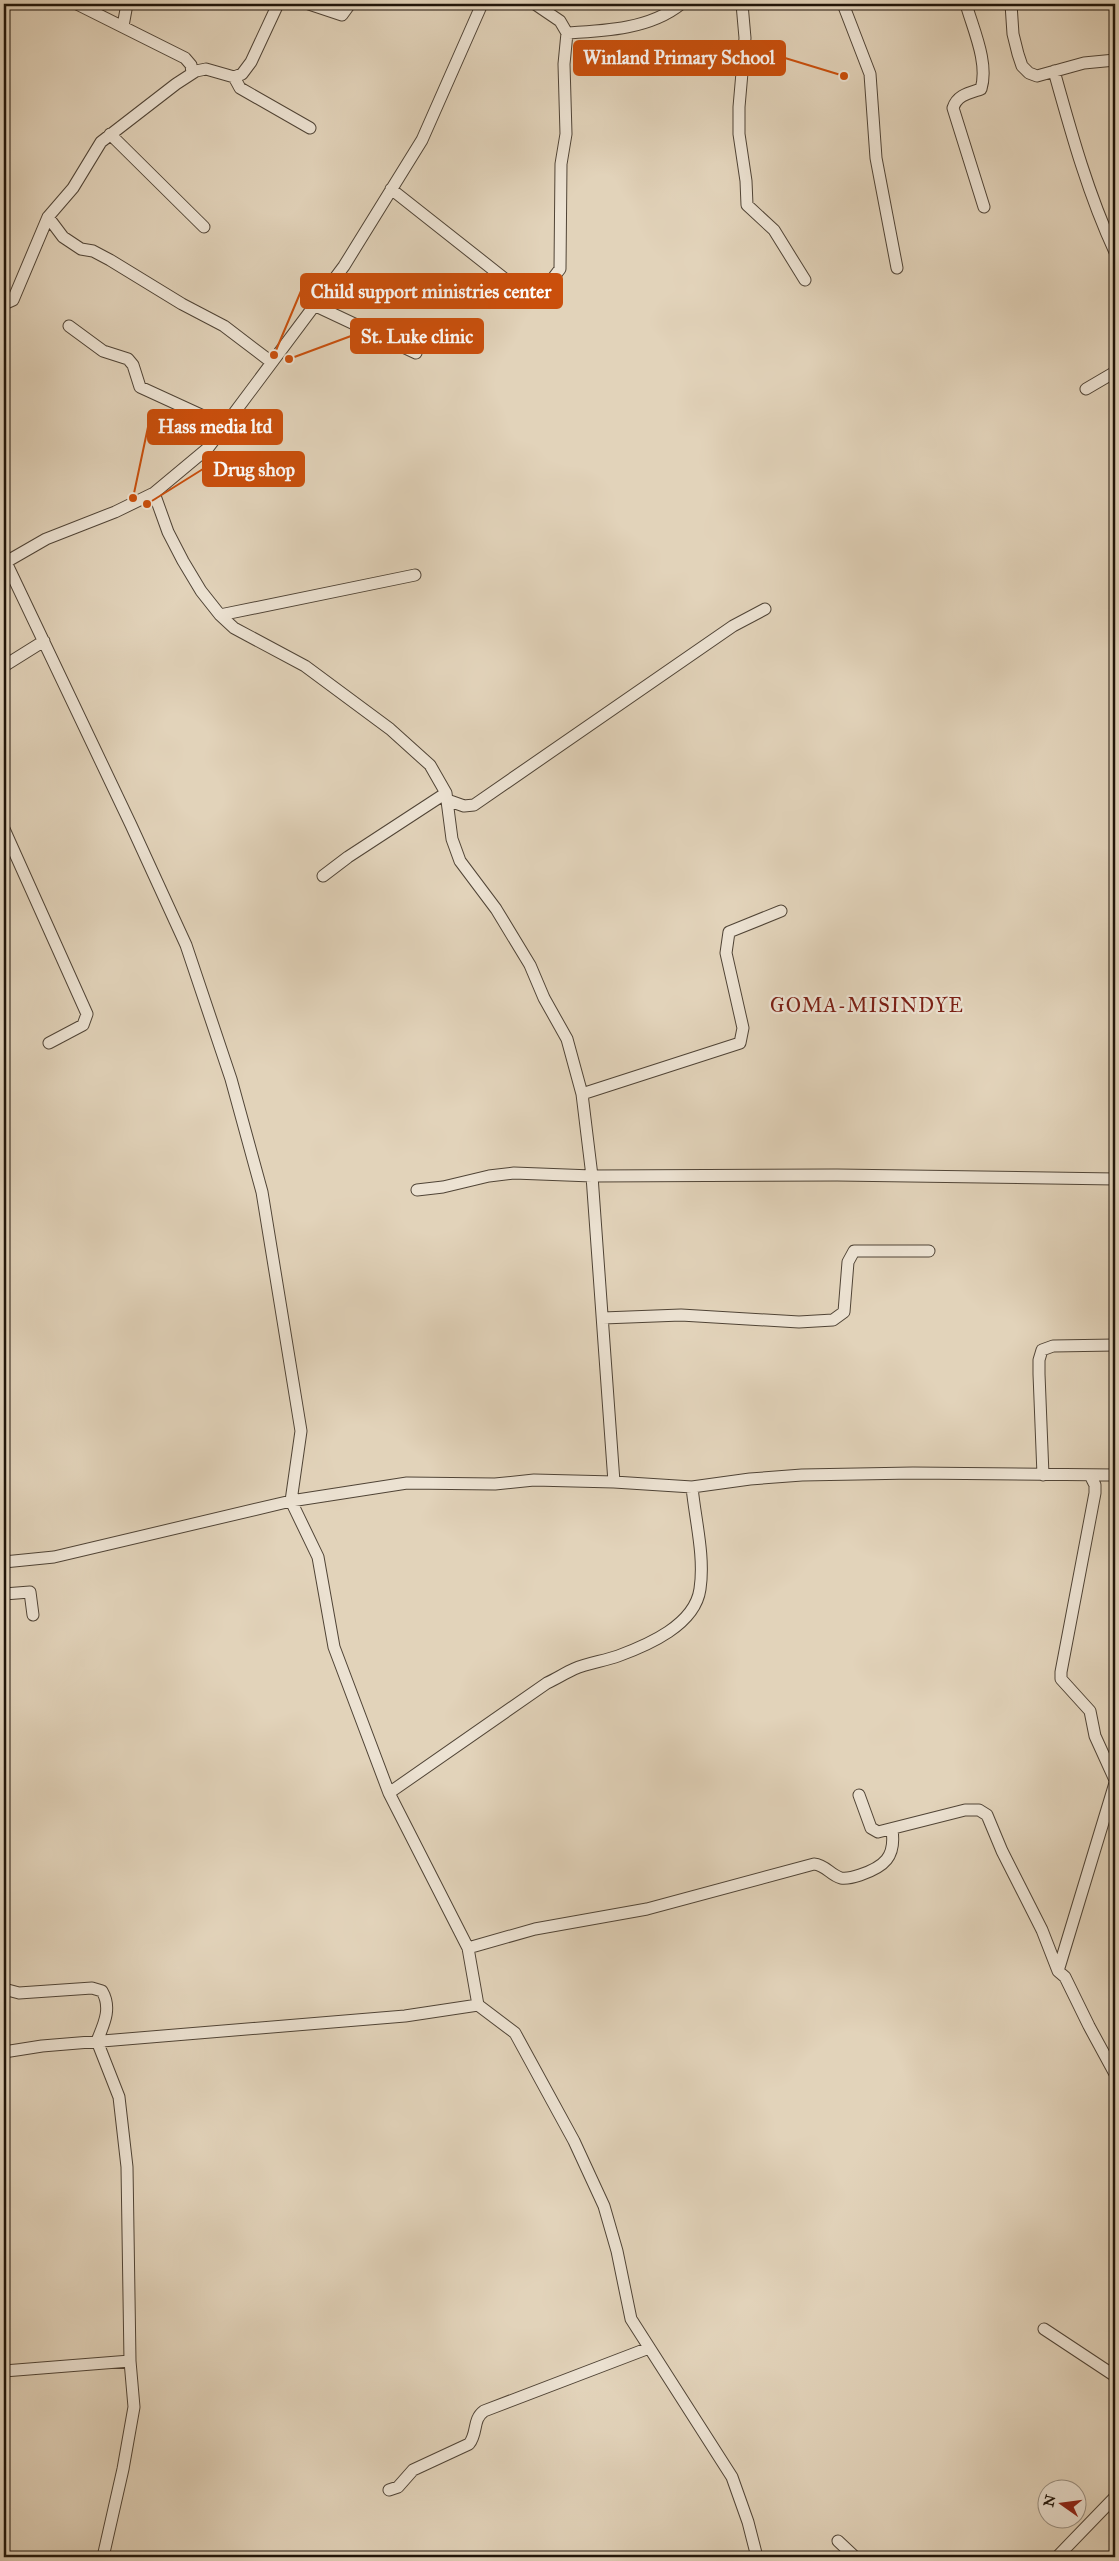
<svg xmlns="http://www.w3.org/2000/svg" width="1119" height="2561" font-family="'IM FELL Great Primer',serif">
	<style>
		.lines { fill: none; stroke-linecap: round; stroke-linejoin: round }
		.street-casing { stroke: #504436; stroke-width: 13 }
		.street { stroke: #ece2d2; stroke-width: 11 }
		.labels { text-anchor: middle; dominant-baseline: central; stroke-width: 4.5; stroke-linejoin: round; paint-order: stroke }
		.quarter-label { font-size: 20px; letter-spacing: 1px; fill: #7a1f14; stroke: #ece2d2 }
		.leader { fill: none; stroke: #ca4f0c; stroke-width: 2 }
		.callout-dot { fill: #ca4f0c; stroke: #ece2d2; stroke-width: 2 }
		.callout { fill: #ca4f0c; stroke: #ca4f0c; stroke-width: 2 }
		.callout-label { font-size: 19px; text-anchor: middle; font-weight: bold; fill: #fff }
	</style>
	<rect width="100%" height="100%" fill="#e2d3ba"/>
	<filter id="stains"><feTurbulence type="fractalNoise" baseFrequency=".004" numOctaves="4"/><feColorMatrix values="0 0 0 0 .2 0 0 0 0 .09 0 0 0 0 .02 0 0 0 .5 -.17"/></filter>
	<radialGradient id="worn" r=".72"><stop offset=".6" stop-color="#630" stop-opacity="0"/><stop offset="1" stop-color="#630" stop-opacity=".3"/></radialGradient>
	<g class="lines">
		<defs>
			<path id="street" d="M77 4 185 58 191 65 192 73
				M309 4 342 15 350 4
				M742 4 745 38 739 107V134L746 181 747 205 774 230 805 280
				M843 4 870 74 876 158 897 268
				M966 4C973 29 989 63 981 89 969 93 957 95 953 108L984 207
				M1011 4 1013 34 1018 54 1022 66 1029 73 1037 76 1084 63 1115 60
				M123 26 127 4
				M567 33C605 31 650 29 681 4
				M1054 71C1071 132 1088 194 1115 252
				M234 77 240 88 310 128
				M110 134 204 227
				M391 189 524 294C540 301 551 280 560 269L561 164 566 134 564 64 567 33 560 21 535 4
				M48 217 63 237 81 249 93 251 110 260 182 304 224 326 270 361
				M4 304 13 300 48 217 73 188 101 142 176 84 196 71 206 69 234 77 242 74 251 62 278 4
				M316 306 416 353
				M69 326 103 351 128 359 133 365 140 387 225 426
				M1086 389 1115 372
				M4 558 131 825 186 945 231 1079 262 1192 301 1431 291 1501 318 1557 334 1647 389 1793 468 1948 478 2005 515 2033 574 2141 604 2206 617 2251 631 2319 732 2477 748 2522 757 2557
				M6 562 46 539 115 512 154 493 208 448 344 266 422 140 482 4
				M220 615 415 575
				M4 666 44 641
				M447 800 464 806 474 805 733 626 765 609
				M4 829 87 1014 83 1025 49 1043
				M323 876 348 857 446 793
				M582 1094 740 1043 743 1028 726 953 729 932 781 911
				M417 1190 443 1187 489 1176 514 1173 592 1176 837 1175 1115 1179
				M603 1318 681 1315 799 1322 833 1320 844 1312 848 1262 854 1251H929
				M1043 1475 1039 1374V1360L1042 1350 1053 1346 1115 1345
				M1090 1475 1095 1485V1493L1061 1672V1679L1090 1711 1095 1736 1115 1780
				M614 1482 692 1487 750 1479 802 1475 913 1473 1115 1475
				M4 1562 54 1557 291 1501 407 1483 495 1484 534 1480 614 1482 592 1176 582 1094 567 1039 544 998 530 965 496 909 460 861 452 839 446 793 430 765 390 729 305 666 234 628 220 615 201 591 183 561 168 532 154 493
				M4 1594 30 1592 33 1615
				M389 1793 547 1683C556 1679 565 1673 574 1669 588 1663 604 1661 618 1656 648 1645 695 1625 700 1589 705 1556 695 1519 692 1487
				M859 1795 871 1828 878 1832 965 1810H979L987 1815 1002 1851 1042 1930 1058 1971 1065 1977 1089 2026 1115 2074
				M468 1948 535 1929 647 1909 814 1864C826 1865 830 1875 841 1878 848 1879 854 1877 860 1875 884 1867 896 1857 892 1830
				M1058 1971 1115 1783
				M4 1989 19 1993 92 1988 102 1991C112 2008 104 2024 97 2041L119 2097 127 2167 130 2361 134 2407 123 2469 103 2557
				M4 2052 42 2046 405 2016 478 2005
				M1044 2329 1115 2376
				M4 2371 130 2361
				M389 2490 398 2487 413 2470 469 2444C478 2433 472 2420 484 2411L649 2348
				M838 2541 855 2557
				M1057 2557 1115 2497"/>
		</defs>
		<use href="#street" class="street-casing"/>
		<use href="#street" class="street"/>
	</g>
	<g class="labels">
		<g class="quarter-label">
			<text x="867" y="1005">GOMA-MISINDYE</text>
		</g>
	</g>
	<path class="leader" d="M844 76L785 58M274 355L301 291M289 359L351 336M133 498L148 427M147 504L203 469"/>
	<g class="callout-dot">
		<circle cx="844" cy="76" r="5"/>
		<circle cx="274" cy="355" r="5"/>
		<circle cx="289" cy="359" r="5"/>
		<circle cx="133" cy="498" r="5"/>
		<circle cx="147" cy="504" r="5"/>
	</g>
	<g class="callout">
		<rect x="574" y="41" width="211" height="34" rx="5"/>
		<rect x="301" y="274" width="261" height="34" rx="5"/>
		<rect x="351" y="319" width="132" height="34" rx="5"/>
		<rect x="148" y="410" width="134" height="34" rx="5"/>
		<rect x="203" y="452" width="101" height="34" rx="5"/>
	</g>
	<g class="callout-label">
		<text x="679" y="64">Winland Primary School</text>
		<text x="431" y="298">Child support ministries center</text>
		<text x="417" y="343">St. Luke clinic</text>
		<text x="215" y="433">Hass media ltd</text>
		<text x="254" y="476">Drug shop</text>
	</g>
	<rect width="1119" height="2561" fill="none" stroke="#e2d3ba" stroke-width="20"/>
	<rect x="5" y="5" width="1109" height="2551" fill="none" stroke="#20150a" stroke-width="2.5"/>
	<rect x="10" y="10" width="1099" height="2541" fill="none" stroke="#20150a"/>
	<g transform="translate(1062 2504) rotate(284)"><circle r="24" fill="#ece2d2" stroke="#9a9082"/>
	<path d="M0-4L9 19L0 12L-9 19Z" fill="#8f2418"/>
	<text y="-8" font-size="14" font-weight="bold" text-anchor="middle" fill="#20150a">N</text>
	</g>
	<rect width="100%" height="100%" filter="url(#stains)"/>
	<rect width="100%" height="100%" fill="url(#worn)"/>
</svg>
